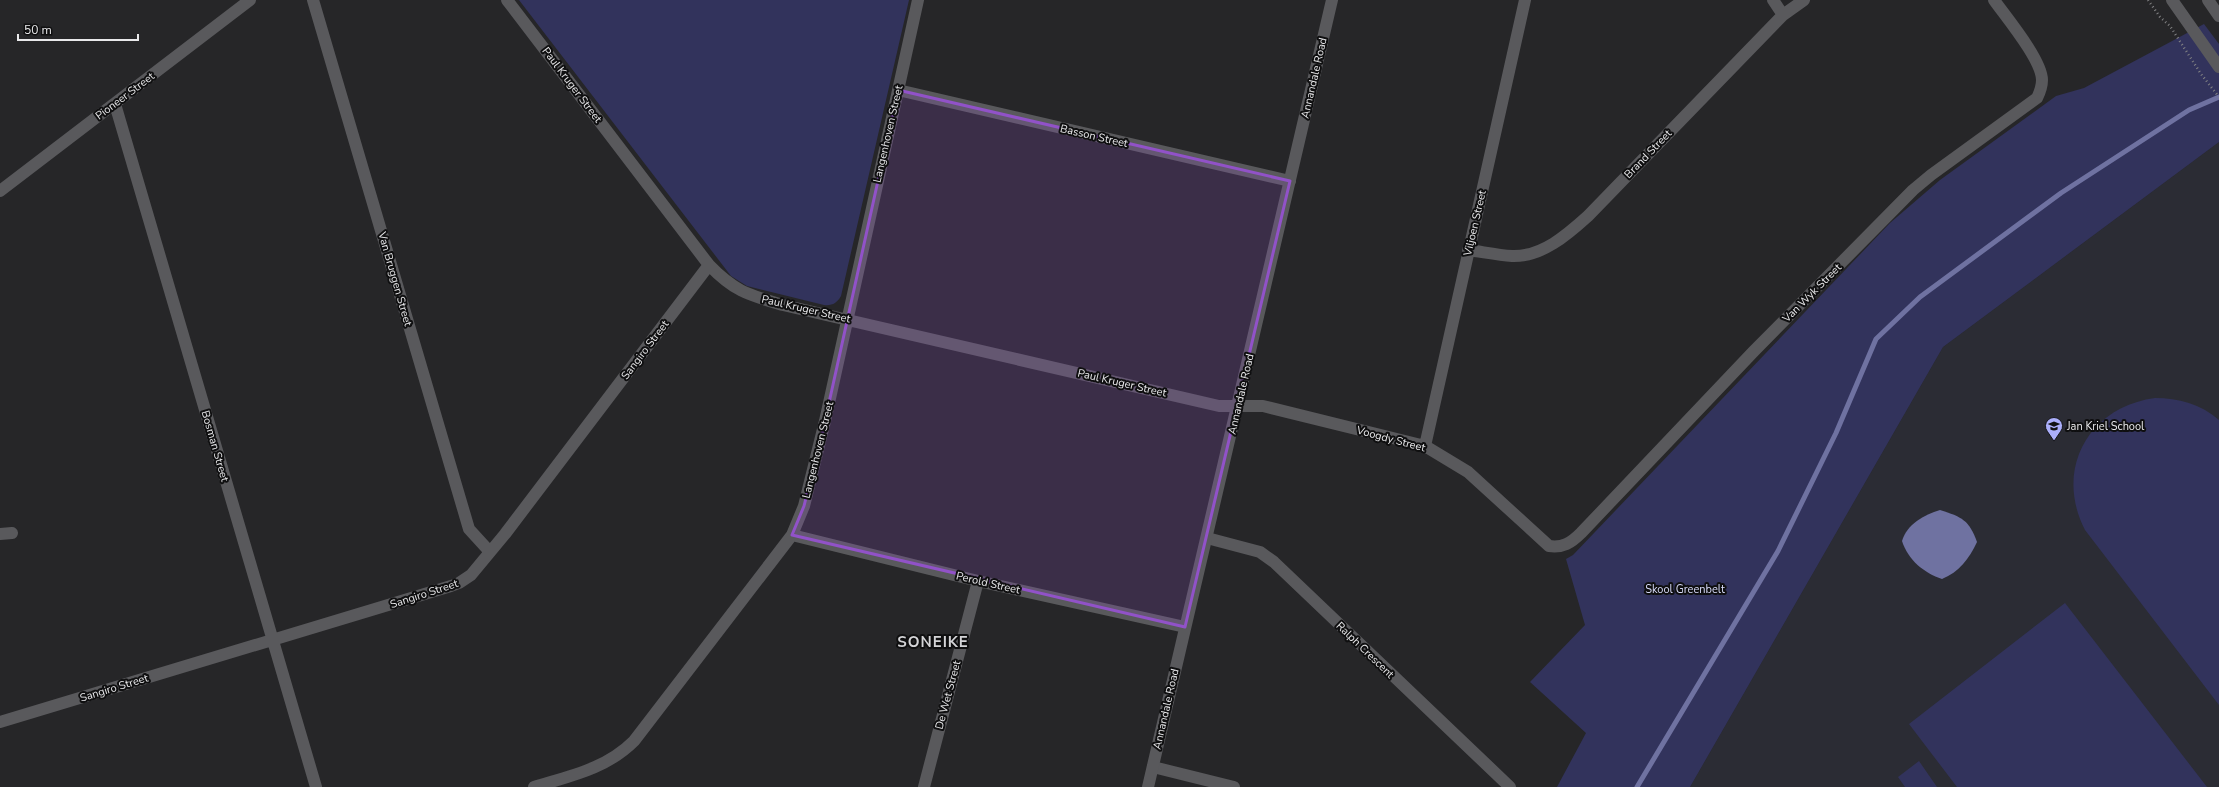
<svg xmlns="http://www.w3.org/2000/svg" width="2219" height="787" font-family="'Nunito Sans',sans-serif">
	<style>
		.built { fill: #2b2c34 }
		.green { fill: #32335c }
		.water { fill: #6f72a1 }
		.lines { fill: none; stroke-linecap: round; stroke-linejoin: round }
		.stream { stroke: #6f72a1; stroke-width: 5 }
		.path { stroke: #828284; stroke-width: 2.5; stroke-dasharray: 1 3; stroke-linecap: butt }
		.street { stroke: #59595c; stroke-width: 12 }
		.secondary { stroke: #59595c; stroke-width: 12 }
		.marked { fill: #9152c8; fill-opacity: 0.2; stroke: #9152c8; stroke-width: 3; stroke-linejoin: round }
		.labels { text-anchor: middle; dominant-baseline: central; stroke-width: 4; stroke-linejoin: round; paint-order: stroke }
		.street-label { font-size: 11px; fill: #e9e9eb; stroke: #0f0f10 }
		.poi-label { font-size: 11px; fill: #e9e9eb; stroke: #0f0f10; text-anchor: start }
		.park-label { font-size: 11px; fill: #d8dbf9; stroke: #0f0f10 }
		.district-label { font-size: 15px; font-weight: bold; letter-spacing: 1px; fill: #d4d4d7; stroke: #0f0f10 }
	</style>
	<rect width="100%" height="100%" fill="#262628"/>
	<path class="built" d="M2219 142V787H1690L1943 347Z"/>
	<path class="green" d="M519 0H909L841 296C837 303 832 306 824 305L747 286 731 276Z
		M2204 24 2219 44V142L1943 347 1690 787H1557L1586 733 1530 682 1585 625 1566 559 1573 555 1890 223 1940 180 2056 96 2084 88Z
		M2155 398C2178 398 2201 404 2219 420V705L2085 530C2054 470 2088 407 2155 398Z
		M2065 603 2207 787H1957L1909 724Z
		M1919 761 1937 787H1905L1898 777Z"/>
	<path class="water" d="M1940 510C1962 517 1969 520 1977 542 1969 559 1959 572 1942 579 1924 573 1908 560 1902 541 1907 524 1924 515 1940 510Z"/>
	<g class="lines">
		<path class="stream" d="M1637 787 1778 551 1836 433 1876 339 1920 297 2061 193 2189 110 2219 97"/>
		<path class="path" d="M2148 0 2160 17 2170 26 2201 74 2219 97"/>
		<path class="street" d="M313 0 469 529 490 552
			M507 0 709 265C735 292 749 295 783 305L1219 406H1263L1425 446 1468 472 1549 546C1563 548 1571 543 1581 533L1754 351 1913 190 1931 175 2037 98C2040 92 2042 87 2042 80 2042 60 2006 17 1994 0
			M1773 0 1783 15
			M898 90 1290 181
			M115 104 316 787
			M0 191 250 0
			M1468 250C1483 252 1498 255 1512 256 1542 257 1567 235 1588 216L1783 15 1804 0
			M1425 446 1525 0
			M0 534 12 533
			M792 535 978 581 1185 627
			M1207 538 1260 552 1274 562 1510 787
			M0 722 451 586 459 583 471 575 505 534 709 265
			M1153 767 1234 787
			M534 787C570 776 606 769 634 741L792 535 804 506 825 421 918 0
			M924 787 978 581"/>
		<path class="secondary" d="M2172 0 2219 67
			M2208 0 2219 16
			M1148 787 1332 0"/>
	</g>
	<path class="marked" d="M898 90 1290 181 1185 627 792 535 804 506 825 421Z"/>
	<defs>
		<symbol id="school-pin" viewBox="-11 -11 22 30"><path d="M0 17L-7.5 6A9.5 9.5 0 1 1 7.5 6Z" fill="#abaffb" stroke="#0f0f10"/><path d="M0-5L7-2L0 1L-7-2ZM-4 1L0 2.5L4 1V4Q0 6-4 4Z" fill="#111"/></symbol>
	</defs>
	<g fill-rule="evenodd">
		<use href="#school-pin" x="2044" y="416" width="20" height="27"/>
	</g>
	<g class="labels">
		<g class="street-label">
			<text transform="translate(1314 78) rotate(-77)">Annandale Road</text>
			<text transform="translate(572 85) rotate(53)">Paul Kruger Street</text>
			<text transform="translate(125 96) rotate(-37)">Pioneer Street</text>
			<text transform="translate(888 134) rotate(-77)">Langenhoven Street</text>
			<text transform="translate(1094 136) rotate(13)">Basson Street</text>
			<text transform="translate(1648 154) rotate(-46)">Brand Street</text>
			<text transform="translate(1475 223) rotate(-77)">Viljoen Street</text>
			<text transform="translate(395 279) rotate(74)">Van Bruggen Street</text>
			<text transform="translate(1812 293) rotate(-45)">Van Wyk Street</text>
			<text transform="translate(806 309) rotate(13)">Paul Kruger Street</text>
			<text transform="translate(645 350) rotate(-53)">Sangiro Street</text>
			<text transform="translate(1122 383) rotate(13)">Paul Kruger Street</text>
			<text transform="translate(1241 394) rotate(-77)">Annandale Road</text>
			<text transform="translate(1391 439) rotate(15)">Voogdy Street</text>
			<text transform="translate(215 446) rotate(74)">Bosman Street</text>
			<text transform="translate(818 450) rotate(-76)">Langenhoven Street</text>
			<text transform="translate(988 583) rotate(13)">Perold Street</text>
			<text transform="translate(424 594) rotate(-18)">Sangiro Street</text>
			<text transform="translate(1365 650) rotate(44)">Ralph Crescent</text>
			<text transform="translate(114 688) rotate(-17)">Sangiro Street</text>
			<text transform="translate(948 695) rotate(-75)">De Wet Street</text>
			<text transform="translate(1166 709) rotate(-77)">Annandale Road</text>
		</g>
		<g class="poi-label">
			<text x="2067" y="426">Jan Kriel School</text>
		</g>
		<g class="park-label">
			<text x="1685" y="589">Skool Greenbelt</text>
		</g>
		<g class="district-label">
			<text x="933" y="642">SONEIKE</text>
		</g>
	</g>
	<path d="M18 34v6h120v-6" fill="none" stroke="#e9e9eb" stroke-width="2"/>
	<text x="24" y="34" font-size="12" fill="#e9e9eb" stroke="#0f0f10" stroke-width="3" paint-order="stroke">50 m</text>
</svg>
